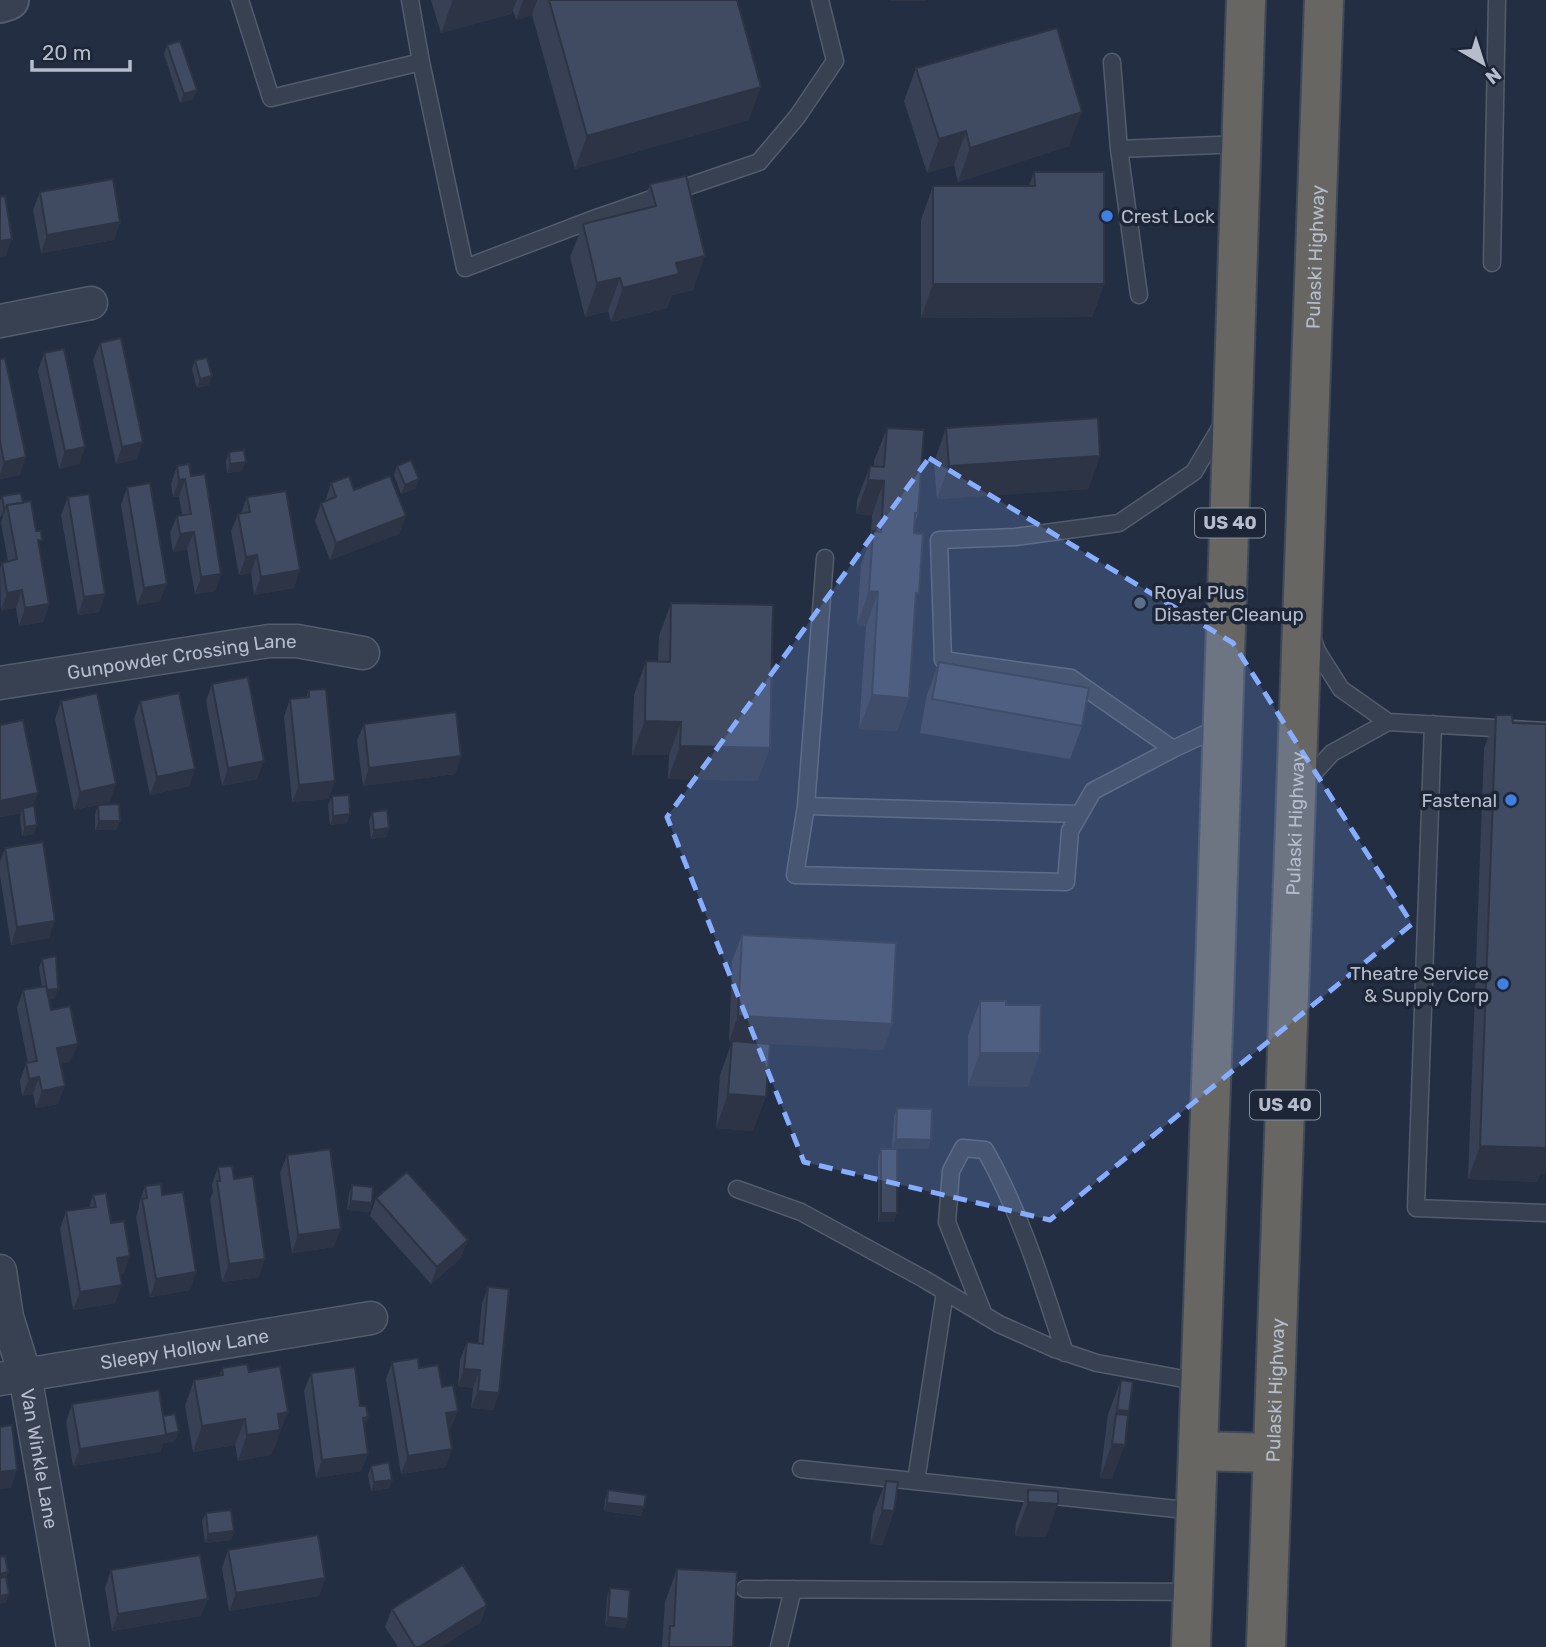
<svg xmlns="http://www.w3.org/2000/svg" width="1546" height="1647" font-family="Rubik,sans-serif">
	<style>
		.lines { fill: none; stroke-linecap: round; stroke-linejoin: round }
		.service-casing { stroke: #535c6c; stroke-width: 19 }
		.minor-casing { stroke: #535c6c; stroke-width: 35 }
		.tertiary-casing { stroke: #535c6c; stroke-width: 42 }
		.trunk-casing { stroke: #404959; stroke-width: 42 }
		.service { stroke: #384151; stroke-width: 16 }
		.minor { stroke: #384151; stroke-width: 32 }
		.tertiary { stroke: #384151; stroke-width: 38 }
		.trunk { stroke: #676663; stroke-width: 38 }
		.wall { fill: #374054 }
		.shaded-wall { fill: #2d3445 }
		.building { fill: #404b62; stroke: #2d3445; stroke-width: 2 }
		.marked { fill: #87adff; fill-opacity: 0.2; stroke: #87adff; stroke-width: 5; stroke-dasharray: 14 9; stroke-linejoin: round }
		.shop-dot { fill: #3f7fe0; stroke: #1d2637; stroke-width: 2.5 }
		.service-dot { fill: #5c6f8a; stroke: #1d2637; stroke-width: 2.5 }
		.labels { text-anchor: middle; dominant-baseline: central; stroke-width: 7; stroke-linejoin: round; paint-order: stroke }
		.shield { fill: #1d2637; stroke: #878f9f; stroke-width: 2 }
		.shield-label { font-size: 18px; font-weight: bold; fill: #b5bccc }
		.poi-label { font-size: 19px; fill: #b5bccc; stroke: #1d2637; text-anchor: start }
		.street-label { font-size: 19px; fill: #b5bccc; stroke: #1d2637 }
	</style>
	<rect width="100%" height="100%" fill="#242e42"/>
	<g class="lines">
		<defs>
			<path id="service" d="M240 0 271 98 421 62 465 268 599 217 759 162 797 117 835 61 820 0
				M410 0 421 62
				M1112 62 1119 149 1242 144
				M1119 149 1139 295
				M1492 263 1497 0
				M1312 637 1317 651 1341 689 1388 722
				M1433 724 1416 1208 1546 1213
				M1222 726 1173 749 1071 678 943 660 939 540 1015 537 1119 523 1194 472 1223 423
				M1302 786 1332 753 1388 722 1546 731
				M806 806 825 558
				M1080 814 806 806 795 875 1066 882 1070 831 1093 791 1173 749
				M737 1189 801 1212 924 1279 999 1324 1055 1349 1097 1363 1200 1382
				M984 1315 947 1222 951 1171 963 1148 985 1150C1021 1213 1042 1283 1065 1353
				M801 1469 1195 1511
				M916 1481 945 1292
				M745 1589 1193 1592
				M779 1647 793 1589"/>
			<g id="minor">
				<path d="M0 321 91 303"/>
				<path id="s1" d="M0 683 269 641H297L363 653"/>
				<path id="s2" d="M0 1271 7 1317 25 1375 73 1647"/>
				<path id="s3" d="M0 1379 371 1318"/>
			</g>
			<path id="tertiary" d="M0 3 9 0"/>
			<g id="trunk">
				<path d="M1198 1451 1273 1453"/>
				<path d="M1191 1647 1214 1000 1246 0"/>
				<path id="s4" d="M1266 1647 1324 0"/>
			</g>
		</defs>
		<use href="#service" class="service-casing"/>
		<use href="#minor" class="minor-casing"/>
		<use href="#tertiary" class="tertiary-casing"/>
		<use href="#trunk" class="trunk-casing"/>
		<use href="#service" class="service"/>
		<use href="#minor" class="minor"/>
		<use href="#tertiary" class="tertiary"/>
		<use href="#trunk" class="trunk"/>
	</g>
	<path class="wall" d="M431 0H737L749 120 575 169 532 15 516 20 513 10 511 14 441 33Z
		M167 45 193 99 180 103 164 54Z
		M916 68 1069 146 958 182 954 165 927 173 904 101Z
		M1034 172 1104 284 1092 317 921 318V220L933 186H1029Z
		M650 184 693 290 672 295 667 308 611 322 608 311 585 317 570 257 583 224 641 209Z
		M40 192 120 222 114 240 41 253 33 210Z
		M100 343 137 459 116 464 93 360Z
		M44 353 85 447 79 464 59 469 38 371Z
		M0 359 20 475 0 479Z
		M195 360 209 385 197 388 192 369Z
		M887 428 918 513 915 523 914 533 915 605 909 698 897 731 859 729 866 626 857 625 861 565 871 537 872 515 856 514 857 500 870 466 874 467V461Z
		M946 428 1100 456 1088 489 937 499 934 462Z
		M229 452 242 471 227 473 226 461Z
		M177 466 191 476 221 574 215 591 195 594 187 549 173 552 170 533 177 516 182 515 179 497H173L171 484Z
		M397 466 416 488 401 494 394 475Z
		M331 483 354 490 406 516 399 534 330 560 315 521 321 503 325 502Z
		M127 487 160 601 137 605 121 505Z
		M2 496 23 503 39 547 49 604 43 622 19 626 16 608 1 610 0 568 2 563 8 561 1 523 3 516 0 517V501Z
		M68 497 105 594 99 612 78 615 61 515Z
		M247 497 294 588 254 595 251 573 239 575 231 531 238 514 241 513Z
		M671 603 770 748 757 781 668 779 669 755H632L634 695 646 661H658L659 636Z
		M939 662 1082 726 1070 759 920 733 927 695Z
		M212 684 257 779 222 786 206 701Z
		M309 690 329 799 292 802 284 717 290 699 306 698Z
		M61 701 110 802 74 810 55 719Z
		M140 701 195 769 189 786 150 795 134 719Z
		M1496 715 1540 1174 1537 1182 1468 1179 1484 749Z
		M364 724 461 756 455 774 363 786 357 741Z
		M0 725 33 806 34 834 22 836 20 817 21 813 0 817Z
		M332 796 347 823 330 825 328 805Z
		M98 805 120 821 116 830H95V814Z
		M372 812 389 828 386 837 371 839 369 821Z
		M5 848 49 938 11 945 0 876V861Z
		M742 935 892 1024 883 1050 763 1043 753 1131 716 1128 720 1075 732 1042H729L732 961Z
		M42 959 55 998 49 999 51 1010 71 1061 60 1064 58 1104 36 1108 33 1094 22 1096 20 1081 26 1063H28L17 1008 23 990 42 987 39 968Z
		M980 1001 1006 1005 1028 1087 968 1086V1035Z
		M897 1108 928 1149 892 1148 894 1117Z
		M881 1149 894 1222H878V1158Z
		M287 1155 334 1247 292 1253 280 1173Z
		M218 1167 234 1179 259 1277 222 1282 210 1199 213 1192 212 1185Z
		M352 1185 372 1203 369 1212 347 1210 349 1194Z
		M145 1186 162 1195 196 1272 190 1290 150 1297 136 1217 139 1207V1204Z
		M93 1195 124 1273 120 1274 115 1303 73 1310 60 1229 66 1211 89 1208Z
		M376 1198 461 1258 431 1284 370 1216Z
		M488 1287 499 1393 493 1410 471 1408 473 1388 458 1386 460 1360 467 1342 478 1344 482 1304Z
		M392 1362 419 1368 442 1387 451 1428 449 1429 446 1467 401 1474 386 1379Z
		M222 1368 249 1372 278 1438 271 1455 238 1461 235 1445 193 1452 185 1406 194 1380 219 1376Z
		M311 1373 360 1406 368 1417 364 1428 368 1454 361 1471 316 1478 304 1391Z
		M1121 1380 1129 1411 1112 1479 1100 1478 1108 1414Z
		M72 1404 163 1416 175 1441 163 1443 160 1452 73 1466 66 1422Z
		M371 1466 392 1480 389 1488 371 1491 368 1475Z
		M886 1481 894 1511 882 1545 870 1544 873 1514Z
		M608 1490 644 1507 641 1516 604 1511 605 1499Z
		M1028 1490 1046 1537 1015 1536 1016 1523Z
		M206 1513 234 1531 231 1540 205 1543 202 1521Z
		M228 1550 325 1578 319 1596 229 1611 222 1568Z
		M677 1569 733 1647H662L665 1602Z
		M111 1570 201 1616 112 1631 105 1588Z
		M610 1588 628 1619 625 1628 605 1626 607 1597Z
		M392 1609 481 1622 441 1647H398L385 1627Z"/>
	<path class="shaded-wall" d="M453 0H517L511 14 441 33Z
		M523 0H537L532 15 516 20Z
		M890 0H926V1H890Z
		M761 87 749 120 575 169 587 136Z
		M197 90 193 99 180 103 184 94Z
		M1082 112 1069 146 958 182 970 148Z
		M966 131 954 165 927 173 939 139Z
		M120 222 114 240 41 253 47 235Z
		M12 239 6 256 0 257V241Z
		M705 256 693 290 672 295 667 308 611 322 623 288 676 263Z
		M620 278 608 311 585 317 597 283Z
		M933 284H1104L1092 317 921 318Z
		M212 376 209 385 197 388 200 379Z
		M143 442 137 459 116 464 122 447Z
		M85 447 79 464 59 469 65 451Z
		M1100 456 1088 489 937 499 949 466Z
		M26 457 20 475 0 479V474L4 462Z
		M246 462 242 471 227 473 230 464Z
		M185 479 179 497H173L179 480Z
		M419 479 416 488 401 494 405 485Z
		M868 480 884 481 872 515 856 514Z
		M4 508H6L3 516 0 517Z
		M406 516 399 534 330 560 336 543Z
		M194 532 187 549 173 552 180 534Z
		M257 555 251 573 239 575 246 557Z
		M300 570 294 588 254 595 261 577Z
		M221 574 215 591 195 594 201 577Z
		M167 584 160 601 137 605 144 588Z
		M22 590 16 608 1 610 7 593Z
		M869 591 878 592 866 626 857 625Z
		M105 594 99 612 78 615 84 597Z
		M49 604 43 622 19 626 25 608Z
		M872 695 909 698 897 731 859 729Z
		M645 721 681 722 669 755H632Z
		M680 746 770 748 757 781 668 779Z
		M461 756 455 774 363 786 369 768Z
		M264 761 257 779 222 786 228 768Z
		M195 769 189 786 150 795 157 777Z
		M335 781 329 799 292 802 299 785Z
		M116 784 110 802 74 810 80 792Z
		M38 793 31 811 23 808 21 813 0 817V801Z
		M350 814 347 823 330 825 333 816Z
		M99 821H120L116 830H95Z
		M37 825 34 834 22 836 25 827Z
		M389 828 386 837 371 839 374 830Z
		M55 921 49 938 11 945 17 927Z
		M58 989 55 998 44 999 47 990Z
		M738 1016 892 1024 883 1050 729 1042Z
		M78 1044 71 1061 51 1066 57 1048Z
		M980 1053H1040L1028 1087 968 1086Z
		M39 1077 33 1094 22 1096 29 1079Z
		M65 1086 58 1104 36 1108 42 1091Z
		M728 1094 766 1097 753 1131 716 1128Z
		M896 1139 931 1140 928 1149 892 1148Z
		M1480 1146 1546 1148V1174H1540L1537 1182 1468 1179Z
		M351 1201 372 1203 369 1212 347 1210Z
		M881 1213H897L894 1222H878Z
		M341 1229 334 1247 292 1253 298 1235Z
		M468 1240 461 1258 431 1284 437 1267Z
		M130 1256 124 1273 111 1275 117 1258Z
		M265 1259 259 1277 222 1282 229 1264Z
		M196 1272 190 1290 150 1297 156 1279Z
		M122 1285 115 1303 73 1310 80 1292Z
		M464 1369 480 1370 473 1388 458 1386Z
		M478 1391 499 1393 493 1410 471 1408Z
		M1117 1410 1129 1411 1117 1444 1125 1445 1112 1479 1100 1478 1112 1444 1116 1414 1105 1444Z
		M458 1411 451 1428 440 1430 446 1413Z
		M288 1412 271 1455 238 1461 247 1435 278 1414Z
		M368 1417 362 1434 363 1418Z
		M245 1419 235 1445 193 1452 202 1426Z
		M179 1432 175 1441 163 1443 160 1452 73 1466 80 1449Z
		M452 1449 446 1467 401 1474 408 1456Z
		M368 1454 361 1471 316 1478 322 1460Z
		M17 1470 11 1488 0 1489V1472Z
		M392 1480 389 1488 371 1491 374 1482Z
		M1028 1502 1058 1504 1046 1537 1015 1536Z
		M607 1503 644 1507 641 1516 604 1511Z
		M882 1510 894 1511 882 1545 870 1544Z
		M234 1531 231 1540 205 1543 208 1534Z
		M8 1572 5 1581 0 1582V1574Z
		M325 1578 319 1596 229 1611 236 1593Z
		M9 1594 6 1603 0 1604V1596Z
		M208 1599 201 1616 112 1631 118 1614Z
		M487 1605 481 1622 441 1647H419Z
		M608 1617 628 1619 625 1628 605 1626Z"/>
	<path class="building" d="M549 0H737L761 87 587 136Z
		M1057 28 1082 112 970 148 966 131 939 139 916 68Z
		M180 41 197 90 184 94 167 45Z
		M1034 172H1104V284H933V186H1035Z
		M686 176 705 256 676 263 679 274 623 288 620 278 597 283 583 224 656 206 650 184Z
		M113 179 120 222 47 235 40 192Z
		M5 196 12 239 0 241V197Z
		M121 338 143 442 122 447 100 343Z
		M64 349 85 447 65 451 44 353Z
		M5 358 26 457 4 462 0 441V359Z
		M207 358 212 376 200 379 195 360Z
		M1098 418 1100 456 949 466 946 428Z
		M887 428 924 430 918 513H915L914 533 923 534 919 594 916 593 909 698 872 695 878 592 869 591 873 531 881 532 884 481 868 480 870 466 884 467Z
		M244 450 246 462 230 464 229 452Z
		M411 460 419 479 405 485 397 466Z
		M189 464 191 476 205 474 221 574 201 577 194 532 180 534 177 516 191 514 185 479 179 480 177 466Z
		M349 476 354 490 390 476 406 516 336 543 321 503 336 497 331 483Z
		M150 483 167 584 144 588 127 487Z
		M286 491 300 570 261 577 257 555 246 557 238 514 250 512 247 497Z
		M21 493 23 503 7 505 6 508H4L2 496Z
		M89 494 105 594 84 597 68 497Z
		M31 501 36 531H41L42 540H38L49 604 25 608 22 590 7 593 2 563 17 559 7 505Z
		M671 603 773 605 770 748 680 746 681 722 645 721 646 661 670 662Z
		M939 662 1089 688 1082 726 932 699Z
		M248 677 264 761 228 768 212 684Z
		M326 689 335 781 299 785 290 699 309 697V690Z
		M97 693 116 784 80 792 61 701Z
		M179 693 195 769 157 777 140 701Z
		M456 712 461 756 369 768 364 724Z
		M1496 715H1512L1513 723 1546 724V1148L1480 1146Z
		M23 720 38 793 0 801V725Z
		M349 795 350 814 333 816 332 796Z
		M119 804 120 821H99L98 805Z
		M34 806 37 825 25 827 23 808Z
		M387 810 389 828 374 830 372 812Z
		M43 842 55 921 17 927 5 848Z
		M742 935 896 943 892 1024 738 1016Z
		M56 956 58 989 47 990 42 959Z
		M46 986 51 1010 70 1006 78 1044 57 1048 65 1086 42 1091 39 1077 29 1079 26 1063 37 1061 23 990Z
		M980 1001H1006V1005H1041L1040 1053H980Z
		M732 1041 770 1044 766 1097 728 1094Z
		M897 1108 932 1109 931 1140 896 1139Z
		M330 1149 341 1229 298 1235 287 1155Z
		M881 1149H897V1213H881Z
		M232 1166 234 1179 253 1176 265 1259 229 1264 217 1181H220L218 1167Z
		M407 1172 468 1240 437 1267 376 1198Z
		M161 1184 162 1195 183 1192 196 1272 156 1279 142 1199 147 1198 145 1186Z
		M352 1185 373 1187 372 1203 351 1201Z
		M106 1193 111 1223 124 1221 130 1256 117 1258 122 1285 80 1292 66 1211 96 1207 93 1195Z
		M488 1287 509 1289 499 1393 478 1391 480 1370 464 1369 467 1342 483 1344Z
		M418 1358 419 1368 438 1365 442 1387 453 1385 458 1411 446 1413 452 1449 408 1456 392 1362Z
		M247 1364 249 1372 280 1366 288 1412 278 1414 280 1430 247 1435 245 1419 202 1426 194 1380 223 1375 222 1368Z
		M355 1367 360 1406H366L368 1417 363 1418 368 1454 322 1460 311 1373Z
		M1121 1380 1133 1382 1129 1411 1117 1410Z
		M159 1390 166 1435 80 1449 72 1404Z
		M175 1414 179 1432 166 1434 163 1416Z
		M1116 1414 1128 1415 1125 1445 1112 1444Z
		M12 1425 17 1470 0 1472V1427Z
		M389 1462 392 1480 374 1482 371 1466Z
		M886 1481 898 1482 894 1511 882 1510Z
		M608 1490 646 1495 644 1507 607 1503Z
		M1028 1490 1058 1491V1504L1028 1502Z
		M231 1510 234 1531 208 1534 206 1513Z
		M318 1535 325 1578 236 1593 228 1550Z
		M200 1555 208 1599 118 1614 111 1570Z
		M5 1556 8 1572 0 1574V1557Z
		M463 1565 487 1605 419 1647H415L392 1609Z
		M677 1569 737 1572 733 1647H669L670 1626H674Z
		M6 1577 9 1594 0 1596V1578Z
		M610 1588 630 1590 628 1619 608 1617Z"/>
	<path class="marked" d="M929 458 1233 643 1412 924 1050 1220 804 1162 667 817Z"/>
	<g class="shop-dot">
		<circle cx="1107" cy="216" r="7"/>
		<circle cx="1511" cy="800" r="7"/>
		<circle cx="1503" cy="984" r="7"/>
	</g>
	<circle class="service-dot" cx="1140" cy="603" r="7"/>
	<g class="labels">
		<g class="shield">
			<rect x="1195" y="508.5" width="70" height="29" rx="5"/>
			<rect x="1250" y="1090.5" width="70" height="29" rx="5"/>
		</g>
		<g class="shield-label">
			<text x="1230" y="523">US 40</text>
			<text x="1285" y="1105">US 40</text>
		</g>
		<g class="poi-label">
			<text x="1121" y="216">Crest Lock</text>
			<text x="1154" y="592">Royal Plus<tspan x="1154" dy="22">Disaster Cleanup</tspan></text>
			<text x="1497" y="800" text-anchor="end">Fastenal</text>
			<text x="1489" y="973" text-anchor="end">Theatre Service<tspan x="1489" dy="22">&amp; Supply Corp</tspan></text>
		</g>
		<g class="street-label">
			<text stroke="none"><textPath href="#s4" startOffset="1391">Pulaski Highway</textPath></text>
			<text stroke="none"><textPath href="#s1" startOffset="184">Gunpowder Crossing Lane</textPath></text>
			<text stroke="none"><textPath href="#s4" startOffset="824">Pulaski Highway</textPath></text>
			<text stroke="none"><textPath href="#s3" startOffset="187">Sleepy Hollow Lane</textPath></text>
			<text stroke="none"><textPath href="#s4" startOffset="257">Pulaski Highway</textPath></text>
			<text stroke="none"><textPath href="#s2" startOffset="192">Van Winkle Lane</textPath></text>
		</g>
	</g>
	<g transform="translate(1483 63) rotate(141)" stroke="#1d2637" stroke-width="5" paint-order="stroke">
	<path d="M0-5L12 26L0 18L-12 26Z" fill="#b5bccc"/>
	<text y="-10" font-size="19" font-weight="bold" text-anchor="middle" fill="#b5bccc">N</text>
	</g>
	<path d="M32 60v10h98v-10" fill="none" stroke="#b5bccc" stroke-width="3.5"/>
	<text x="42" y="60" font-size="21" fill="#b5bccc" stroke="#1d2637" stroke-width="5" paint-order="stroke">20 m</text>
</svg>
